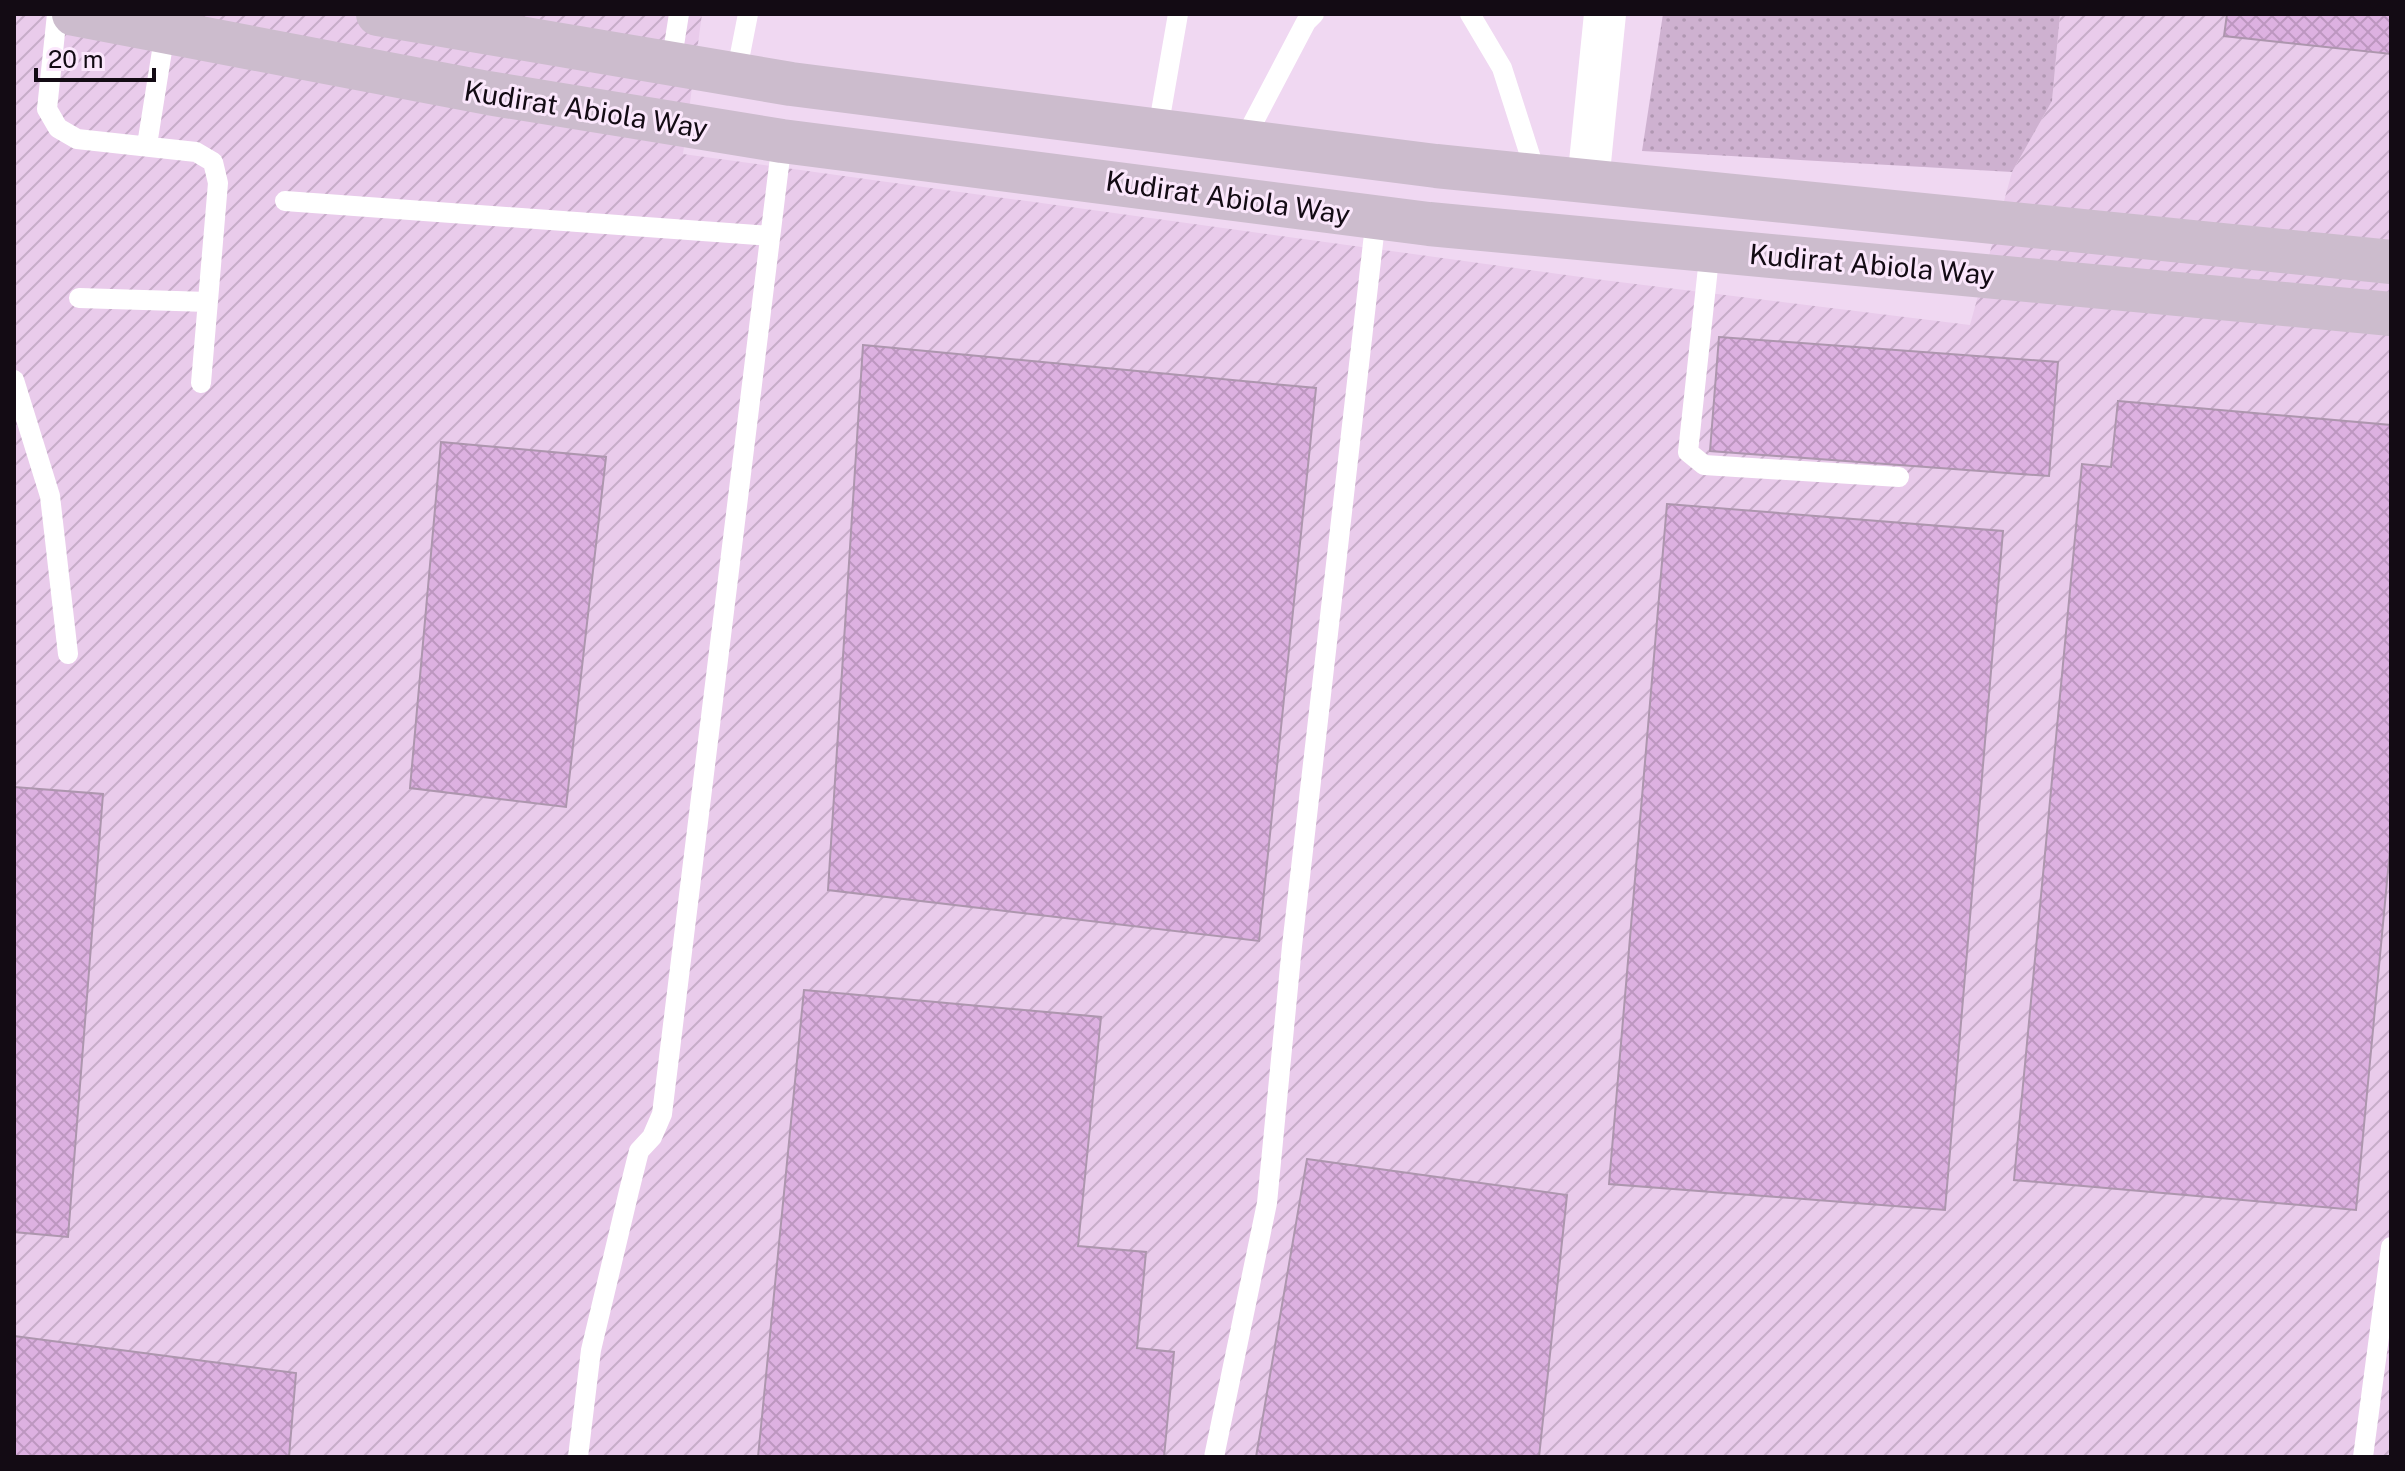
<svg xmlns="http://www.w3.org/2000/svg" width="2405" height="1471" font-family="'Public Sans',sans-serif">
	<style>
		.industrial { fill: url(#industrial-furrows) }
		.grass { fill: url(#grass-dots) }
		.building { fill: url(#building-cross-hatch); stroke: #ad96ae; stroke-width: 2 }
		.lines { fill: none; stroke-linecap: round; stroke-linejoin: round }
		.service { stroke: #fff; stroke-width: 20 }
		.minor { stroke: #fff; stroke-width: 42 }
		.secondary { stroke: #ccbccd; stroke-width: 44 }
		.labels { text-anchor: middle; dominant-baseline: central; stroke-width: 6; stroke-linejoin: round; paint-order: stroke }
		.street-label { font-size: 28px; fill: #130b14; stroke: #fbe7fc }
	</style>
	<defs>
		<pattern id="industrial-furrows" width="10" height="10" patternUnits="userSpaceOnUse" patternTransform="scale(2)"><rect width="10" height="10" fill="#e9cbeb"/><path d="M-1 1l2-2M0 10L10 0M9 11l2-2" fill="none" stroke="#c7adc9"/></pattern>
		<pattern id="grass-dots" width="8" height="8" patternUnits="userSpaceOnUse" patternTransform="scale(2)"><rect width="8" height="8" fill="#ceb1d0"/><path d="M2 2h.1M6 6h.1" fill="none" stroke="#b097b2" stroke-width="1.8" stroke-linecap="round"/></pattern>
		<pattern id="building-cross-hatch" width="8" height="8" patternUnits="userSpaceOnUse" patternTransform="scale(2)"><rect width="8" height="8" fill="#ddb1e1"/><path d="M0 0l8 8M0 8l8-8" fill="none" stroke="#bd97c0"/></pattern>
	</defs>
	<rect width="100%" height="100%" fill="#f0d8f2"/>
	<path class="industrial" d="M14 14H702L683 154 1603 280 1970 325 2012 172 2052 101 2060 14H2391V1457H14Z"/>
	<path class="grass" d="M1663 14H2060L2052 101 2012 172 1642 151Z"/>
	<path class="building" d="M2227 14H2391V54L2224 36Z
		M1719 337 2058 362 2049 476 1710 451Z
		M863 345 1316 388 1259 941 828 890Z
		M2118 401 2391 425V839L2356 1210 2014 1180 2082 464 2111 467Z
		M441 442 606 457 566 807 410 788Z
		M1667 504 2003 531 1945 1210 1609 1184Z
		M14 787 103 794 68 1237 14 1232Z
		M804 990 1101 1017 1078 1246 1146 1252 1137 1348 1174 1352 1164 1457H758Z
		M1307 1159 1567 1195 1539 1457H1256Z
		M14 1336 296 1373 289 1457H14Z"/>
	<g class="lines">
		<path class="service" d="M57 14 47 109 58 128 77 139 196 152 213 162 218 183 201 383
			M1470 14 1502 68 1537 177
			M671 64 679 14
			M736 75 748 14
			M1158 129 1178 14
			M1244 140 1306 22 1314 14
			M147 145 165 32
			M285 201 770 236
			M1710 249 1688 452 1704 465 1899 477
			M79 298 208 302
			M14 380 50 496 68 654
			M578 1457 591 1350 629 1191 639 1151 652 1137 662 1114 782 141
			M1214 1457 1267 1203 1292 946 1376 217
			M2363 1457 2391 1247"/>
		<path class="minor" d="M1588 182 1605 14"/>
		<path class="secondary" d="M74 14 488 93 782 141 1429 224 2391 314
			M378 14 791 84 1436 166 2391 262"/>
	</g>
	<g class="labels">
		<g class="street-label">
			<text transform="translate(586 109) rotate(9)">Kudirat Abiola Way</text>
			<text transform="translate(1228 197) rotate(8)">Kudirat Abiola Way</text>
			<text transform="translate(1872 264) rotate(5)">Kudirat Abiola Way</text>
		</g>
	</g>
	<rect width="2405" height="1471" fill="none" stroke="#130b14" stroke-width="32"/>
	<path d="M36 68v12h118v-12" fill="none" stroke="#130b14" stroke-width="4"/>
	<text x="48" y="68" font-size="24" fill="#130b14" stroke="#fbe7fc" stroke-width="6" paint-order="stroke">20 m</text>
</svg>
